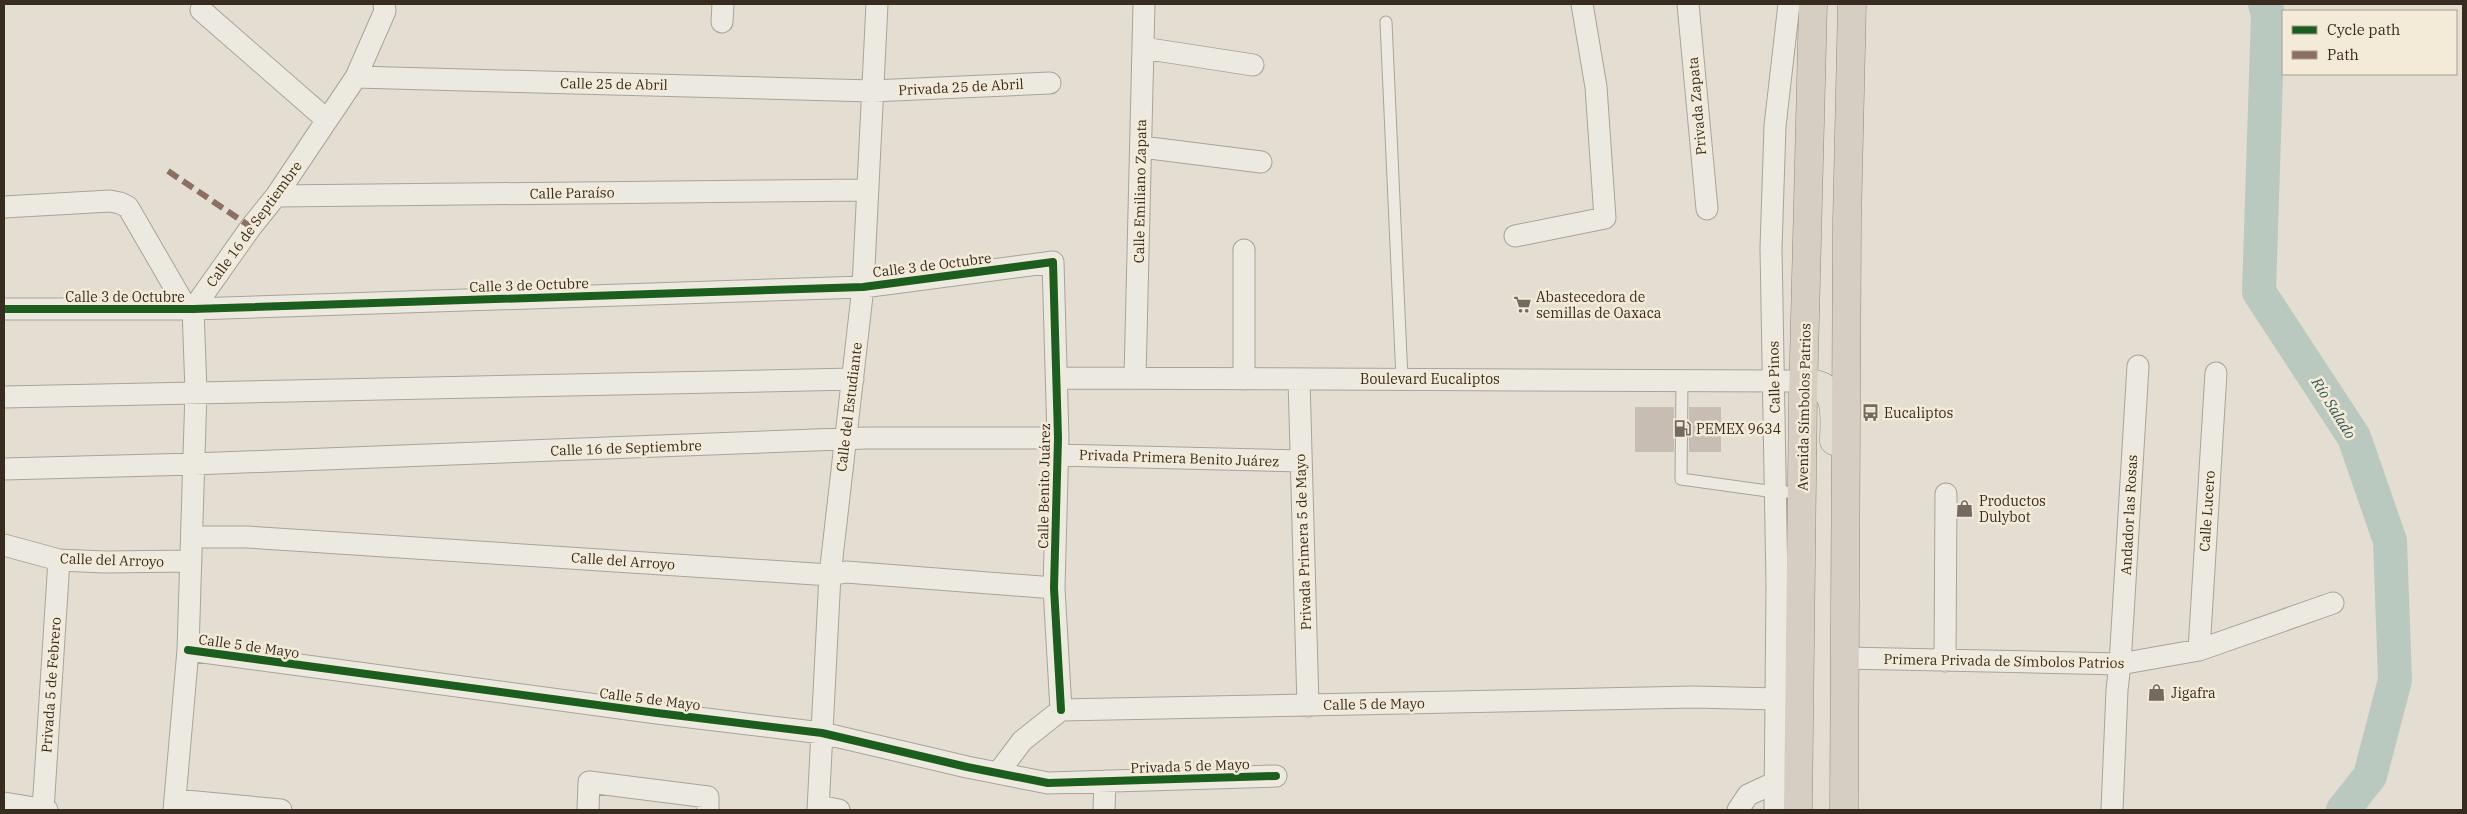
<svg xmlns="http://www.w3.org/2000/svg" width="2467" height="814" font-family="'IBM Plex Serif',serif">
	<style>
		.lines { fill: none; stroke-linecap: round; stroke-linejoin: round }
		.river { stroke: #bac9c0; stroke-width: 34 }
		.building { fill: #c7bdb2 }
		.lane-casing { stroke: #a9a399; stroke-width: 13 }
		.street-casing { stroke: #a9a399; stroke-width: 23 }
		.primary-casing { stroke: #8e8980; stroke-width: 29 }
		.highway-casing { stroke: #8e8980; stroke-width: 29 }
		.lane { stroke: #ece9e1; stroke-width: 11 }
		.street { stroke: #ece9e1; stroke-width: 21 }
		.primary { stroke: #e3ded4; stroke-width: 28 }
		.highway { stroke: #d6cec2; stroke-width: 28 }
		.quiet { stroke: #8d6e63; stroke-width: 6; stroke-dasharray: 12 6; stroke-linecap: butt }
		.cycleway-casing { stroke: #f3ebd8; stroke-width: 11 }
		.cycleway { stroke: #1b5e20; stroke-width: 8 }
		.labels { text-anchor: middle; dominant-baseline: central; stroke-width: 5; stroke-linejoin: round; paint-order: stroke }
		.street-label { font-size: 14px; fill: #382c21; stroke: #f3ebd8 }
		.poi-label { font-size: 14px; fill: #382c21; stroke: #f3ebd8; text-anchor: start }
		.water-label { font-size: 15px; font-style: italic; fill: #325654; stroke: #f3ebd8 }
	</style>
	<rect width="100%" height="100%" fill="#e3ded1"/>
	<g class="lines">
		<path class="river" d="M2265 4 2268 14 2259 292 2354 437 2390 541 2395 680 2370 776 2343 810"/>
	</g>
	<path class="building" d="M1635 407H1674V452H1635Z
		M1689 407H1721V452H1689Z"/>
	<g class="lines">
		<defs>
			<path id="lane" d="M1386 22 1402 379
				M1682 381 1681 479 1775 492H1802"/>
			<path id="street" d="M1688 4 1707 209
				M201 10 327 120
				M722 22 723 4
				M1143 48 1253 65
				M356 77 872 91 1050 83
				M1142 147 1261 162
				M276 196 867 190
				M4 207 110 201 120 203 128 207 187 309
				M1515 236 1605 218 1596 87 1582 4
				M4 309H193L863 287 1053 262 1058 438 1054 588 1061 710
				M1057 378 1804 381
				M1135 378 1144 4
				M1244 379V250
				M1299 379 1308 706
				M4 397 853 379
				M1057 455 1301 461
				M4 469 194 464 866 438H1058
				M192 537H247L830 575 846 572 1054 588
				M4 545 59 560 105 562 191 561
				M188 650 657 713 822 733 967 767 1048 783 1276 776
				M2199 650 2216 373
				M1846 658 2120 664 2199 650 2333 603
				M1945 661 1946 494
				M998 773 1022 741 1061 710 1694 697 1777 699
				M175 800 281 810
				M4 803 47 810
				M819 806 839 810
				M43 810 59 560
				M174 810 188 650 196 391 193 309 251 227 276 196 356 77 385 11 384 4
				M588 810 589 782 708 797V810
				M818 810 830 575 863 287 877 4
				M1104 810 1105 781
				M1738 810 1748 795 1776 782
				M1775 810 1777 585 1771 248 1775 126 1789 4
				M2112 810 2117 690 2120 664 2138 366"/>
			<path id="primary" d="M1804 381C1809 383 1818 384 1823 387 1838 398 1834 425 1834 441"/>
			<path id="highway" d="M1798 810 1803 397 1813 4
				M1844 810 1847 221 1852 4"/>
		</defs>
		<use href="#lane" class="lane-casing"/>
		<use href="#street" class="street-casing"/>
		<use href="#primary" class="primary-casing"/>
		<use href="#highway" class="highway-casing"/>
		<use href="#lane" class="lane"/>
		<use href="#street" class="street"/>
		<use href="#primary" class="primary"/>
		<use href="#highway" class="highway"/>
		<path class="quiet" d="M168 171 251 227"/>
		<defs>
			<path id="cycleway" d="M4 309H193L863 287 1053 262 1058 438 1054 588 1061 710
				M188 650 657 713 822 733 967 767 1048 783 1276 776"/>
		</defs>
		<use href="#cycleway" class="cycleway-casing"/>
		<use href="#cycleway" class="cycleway"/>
	</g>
	<defs>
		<symbol id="supermarket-bare" viewBox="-9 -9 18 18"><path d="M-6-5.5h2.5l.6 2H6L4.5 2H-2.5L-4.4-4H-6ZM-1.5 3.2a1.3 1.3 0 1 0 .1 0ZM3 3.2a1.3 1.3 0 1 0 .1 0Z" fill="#746a5f" stroke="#f3ebd8" stroke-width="2.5" paint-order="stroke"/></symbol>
		<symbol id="bus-bare" viewBox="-9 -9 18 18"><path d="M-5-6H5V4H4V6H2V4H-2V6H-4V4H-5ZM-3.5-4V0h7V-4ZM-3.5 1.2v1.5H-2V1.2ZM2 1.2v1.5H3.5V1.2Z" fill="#746a5f" stroke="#f3ebd8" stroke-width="2.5" paint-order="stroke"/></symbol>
		<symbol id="fuel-bare" viewBox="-9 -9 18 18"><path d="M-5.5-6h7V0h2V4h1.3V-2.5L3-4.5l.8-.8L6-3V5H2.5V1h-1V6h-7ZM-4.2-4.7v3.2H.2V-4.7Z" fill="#746a5f" stroke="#f3ebd8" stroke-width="2.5" paint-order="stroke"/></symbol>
		<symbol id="shop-bare" viewBox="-9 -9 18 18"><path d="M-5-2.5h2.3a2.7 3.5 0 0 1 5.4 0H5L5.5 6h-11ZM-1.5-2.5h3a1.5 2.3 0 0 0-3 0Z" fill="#746a5f" stroke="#f3ebd8" stroke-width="2.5" paint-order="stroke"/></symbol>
	</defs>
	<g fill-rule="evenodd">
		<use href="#supermarket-bare" x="1510" y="292" width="25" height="25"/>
		<use href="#bus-bare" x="1858" y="400" width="25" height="25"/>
		<use href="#fuel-bare" x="1670" y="416" width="25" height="25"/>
		<use href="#shop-bare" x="1952" y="496" width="25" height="25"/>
		<use href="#shop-bare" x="2144" y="680" width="25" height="25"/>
	</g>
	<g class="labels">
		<g class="street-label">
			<text transform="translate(614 84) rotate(1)">Calle 25 de Abril</text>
			<text transform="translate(961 87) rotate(-3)">Privada 25 de Abril</text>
			<text transform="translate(1697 106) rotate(-95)">Privada Zapata</text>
			<text transform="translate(1140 191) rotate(-89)">Calle Emiliano Zapata</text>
			<text transform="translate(572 193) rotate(-1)">Calle Paraíso</text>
			<text transform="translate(254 224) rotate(-54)">Calle 16 de Septiembre</text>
			<text transform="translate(932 265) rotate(-7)">Calle 3 de Octubre</text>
			<text transform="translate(529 285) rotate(-2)">Calle 3 de Octubre</text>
			<text x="125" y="297">Calle 3 de Octubre</text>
			<text transform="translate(1774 377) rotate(-91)">Calle Pinos</text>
			<text x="1430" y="379">Boulevard Eucaliptos</text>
			<text transform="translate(849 407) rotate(-83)">Calle del Estudiante</text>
			<text transform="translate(1804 407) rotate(-89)">Avenida Símbolos Patrios</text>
			<text transform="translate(626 448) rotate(-2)">Calle 16 de Septiembre</text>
			<text transform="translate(1179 458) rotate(2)">Privada Primera Benito Juárez</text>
			<text transform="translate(1044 486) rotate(-89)">Calle Benito Juárez</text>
			<text transform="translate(2207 511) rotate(-86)">Calle Lucero</text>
			<text transform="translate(2129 515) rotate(-87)">Andador las Rosas</text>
			<text transform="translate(1303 542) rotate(-92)">Privada Primera 5 de Mayo</text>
			<text transform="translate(112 560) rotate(2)">Calle del Arroyo</text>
			<text transform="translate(623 561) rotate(4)">Calle del Arroyo</text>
			<text transform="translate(249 646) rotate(8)">Calle 5 de Mayo</text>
			<text transform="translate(2004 661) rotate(1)">Primera Privada de Símbolos Patrios</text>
			<text transform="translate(51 685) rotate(-86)">Privada 5 de Febrero</text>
			<text transform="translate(650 699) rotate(7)">Calle 5 de Mayo</text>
			<text transform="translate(1374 704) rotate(-1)">Calle 5 de Mayo</text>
			<text transform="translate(1190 766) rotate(-2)">Privada 5 de Mayo</text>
		</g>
		<g class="poi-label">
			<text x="1536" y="297">Abastecedora de<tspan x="1536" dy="16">semillas de Oaxaca</tspan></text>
			<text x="1884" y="413">Eucaliptos</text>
			<text x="1696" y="429">PEMEX 9634</text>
			<text x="1979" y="501">Productos<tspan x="1979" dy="16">Dulybot</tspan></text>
			<text x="2171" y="693">Jigafra</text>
		</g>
		<g class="water-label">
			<text transform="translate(2334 408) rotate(58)">Río Salado</text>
		</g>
	</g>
	<rect width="2467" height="814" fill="none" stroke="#382c21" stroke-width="10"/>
	<rect x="2282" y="10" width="175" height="65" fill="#f3ebd8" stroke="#a89f8f"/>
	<rect x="2292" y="26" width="25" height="8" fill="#1b5e20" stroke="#a89f8f"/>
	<text x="2327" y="35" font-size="15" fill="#382c21">Cycle path</text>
	<rect x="2292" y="51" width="25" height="8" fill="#8d6e63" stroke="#a89f8f"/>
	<text x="2327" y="60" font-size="15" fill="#382c21">Path</text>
</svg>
